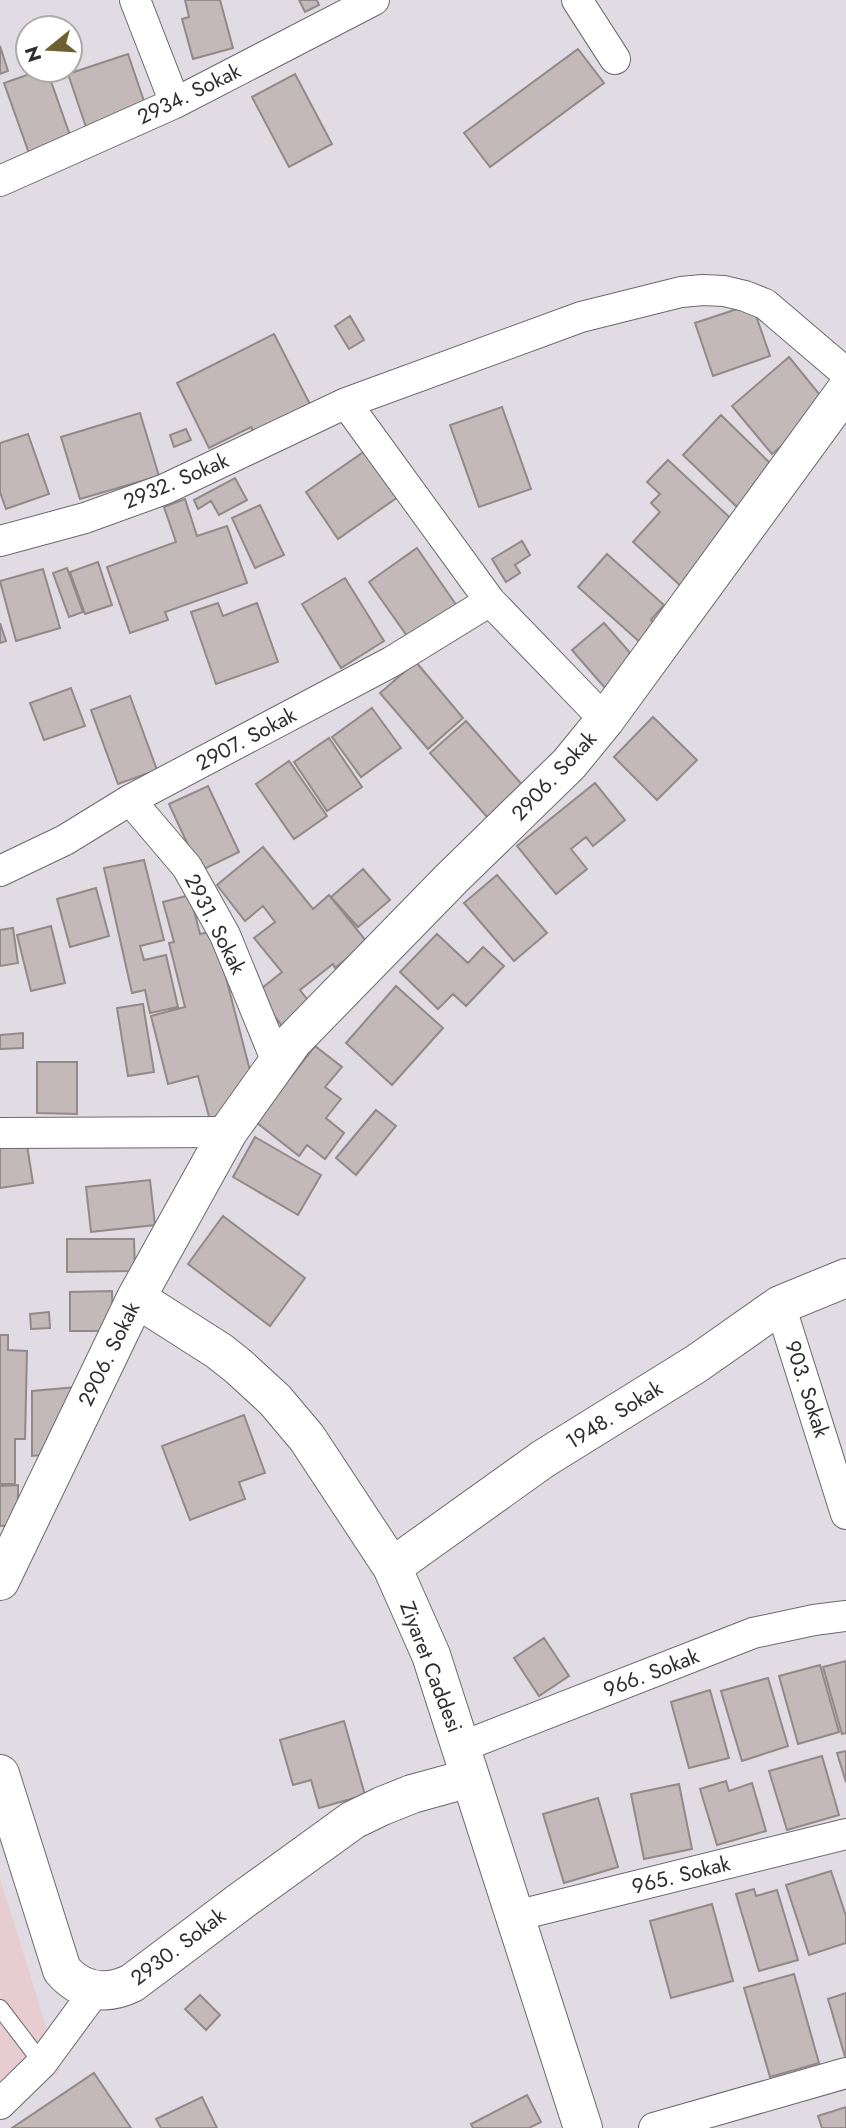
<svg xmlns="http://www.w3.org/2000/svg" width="846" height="2128" font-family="Jost,sans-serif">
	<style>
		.medical { fill: #e8cdd0 }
		.building { fill: #c2b9b8; stroke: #928988; stroke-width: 2 }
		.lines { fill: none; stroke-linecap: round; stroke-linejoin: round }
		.service-casing { stroke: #6c686e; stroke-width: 18 }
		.minor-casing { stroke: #6c686e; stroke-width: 32 }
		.tertiary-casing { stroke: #6c686e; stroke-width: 40 }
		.service { stroke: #fff; stroke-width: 16 }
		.minor { stroke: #fff; stroke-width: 30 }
		.tertiary { stroke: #fff; stroke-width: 38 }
		.labels { text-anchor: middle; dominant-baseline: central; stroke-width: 5; stroke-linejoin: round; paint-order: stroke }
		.street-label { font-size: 21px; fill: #2e2d2f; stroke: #fff }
	</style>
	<rect width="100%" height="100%" fill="#e1dce3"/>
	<path class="medical" d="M0 1878 60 2071 0 2114Z"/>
	<path class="building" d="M185 0H220L233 48 193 59 182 19 189 17Z
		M299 0H317L319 5 305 12Z
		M0 46 8 71 0 74Z
		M578 49 604 83 490 167 464 133Z
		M128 54 146 107 86 127 68 74Z
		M41 70H47L72 141 30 156 4 83Z
		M295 74 332 144 289 167 252 97Z
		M752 304 770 356 713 376 695 323Z
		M350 316 364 340 349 349 335 326Z
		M274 334 312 408 257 438 251 427 209 448 177 383Z
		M789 357 829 406 772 454 732 406Z
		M502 407 531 489 479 507 450 425Z
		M140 413 159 476 80 499 61 437Z
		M721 415 775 468 737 507 683 455Z
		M186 429 191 440 174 447 170 435Z
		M28 434 49 494 6 509 0 492V443Z
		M365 451 398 497 338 539 306 492Z
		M668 460 740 527 683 588 633 542 660 512 651 503 660 494 647 482Z
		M235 478 247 500 219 515 211 501 198 509 194 500Z
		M185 499 197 536 227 526 247 583 165 612 168 620 130 633 107 567 176 542 164 507Z
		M260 505 284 555 255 568 232 518Z
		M522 541 530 555 515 565 520 573 506 582 492 559Z
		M417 548 459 609 412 643 369 582Z
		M607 554 664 605 651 620 658 626 642 644 578 587Z
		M98 562 112 605 85 614 70 572Z
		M67 568 83 612 69 617 53 573Z
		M43 569 60 628 16 641 0 581Z
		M345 578 384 641 341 668 302 604Z
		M218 603 223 616 257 603 278 662 216 684 191 612Z
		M0 623 6 641 0 643Z
		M604 623 639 663 612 696 572 650Z
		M416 662 463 718 428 749 380 693Z
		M71 688 85 726 44 740 30 703Z
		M130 696 157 770 118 784 91 710Z
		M372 708 401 748 361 777 332 737Z
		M653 717 697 760 657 800 614 757Z
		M466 721 533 797 497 828 430 753Z
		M329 738 362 787 327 811 294 762Z
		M289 761 327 816 294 839 256 784Z
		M595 783 625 820 593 846 586 837 571 849 587 869 556 894 517 846Z
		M208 786 239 852 200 871 169 804Z
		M263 847 313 909 329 895 367 942 335 968 333 964 300 990 318 1013 290 1036 256 993 282 972 254 938 275 922 263 906 245 921 217 885Z
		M144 860 164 940 140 946 144 960 166 955 178 1007 150 1013 145 990 132 993 104 868Z
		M363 869 390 900 358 927 331 897Z
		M497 875 547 933 514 961 464 903Z
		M96 888 109 936 70 947 57 899Z
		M190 895 200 934 214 931 255 1090 211 1124 198 1076 168 1084 151 1016 185 1007 169 943 174 942 163 902Z
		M51 926 65 983 31 991 17 935Z
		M13 928 18 963 0 966V930Z
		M437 934 468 963 483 947 504 966 466 1006 453 994 438 1009 400 972Z
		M396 986 443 1028 392 1085 346 1043Z
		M143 1004 154 1072 128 1076 117 1008Z
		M23 1033V1048L0 1049V1035Z
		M315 1046 342 1067 325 1087 341 1099 326 1118 344 1133 325 1159 307 1145 299 1156 256 1122Z
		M37 1062H77V1114L37 1113Z
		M376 1110 396 1126 356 1175 336 1158Z
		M255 1137 321 1175 298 1215 233 1177Z
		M26 1139 33 1183 0 1188V1143Z
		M150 1180 155 1225 91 1232 86 1187Z
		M223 1216 305 1278 270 1326 188 1264Z
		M67 1239H134L135 1271 67 1272Z
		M112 1291 113 1331H70V1292Z
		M49 1312 50 1328 31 1329 30 1314Z
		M0 1335H8V1350L27 1351 25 1439H15V1484H0Z
		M78 1387 50 1454 32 1456V1391Z
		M244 1415 265 1473 239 1482 245 1499 190 1520 162 1446Z
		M18 1485V1525L0 1526V1486Z
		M544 1638 569 1676 539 1696 514 1658Z
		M846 1661V1733L842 1734 823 1667Z
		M820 1665 839 1732 798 1744 779 1676Z
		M768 1678 788 1746 742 1761 721 1691Z
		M710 1690 729 1758 689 1768 671 1702Z
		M344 1721 365 1795 319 1808 311 1780 293 1785 280 1740Z
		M846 1751V1782L837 1753Z
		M822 1756 839 1815 787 1830 769 1771Z
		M726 1781 729 1791 752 1783 766 1831 717 1845 700 1789Z
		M679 1784 692 1849 644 1859 631 1794Z
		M598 1798 618 1867 564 1883 543 1814Z
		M831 1871 846 1916V1943L809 1955 786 1885Z
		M754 1889 756 1896 777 1890 798 1960 759 1971 736 1894Z
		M712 1904 733 1981 671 1998 650 1921Z
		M794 1974 819 2063 770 2077 744 1988Z
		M846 1993V2060L828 1999Z
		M200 1995 220 2015 206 2030 185 2009Z
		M94 2073 131 2128H12Z
		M527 2095 541 2122 529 2128H473L471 2124Z
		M202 2097 217 2128H161L156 2119Z
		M846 2107V2128H822L818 2116Z"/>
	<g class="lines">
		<defs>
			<path id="service" d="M0 2008 42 2063"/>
			<path id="minor" d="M135 0 175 103
				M577 0 615 59
				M0 181 175 103 374 0
				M346 403 490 601 605 720
				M0 541 85 518 165 489 346 403 581 317 681 292 703 290 724 291 745 296 765 304 846 373
				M130 800 187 867 225 935 277 1062
				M0 871 65 840 130 800 391 662 490 601
				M0 1133 228 1132
				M780 1305 846 1514
				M461 1747 753 1633 814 1620 846 1616
				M515 1916 846 1834
				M0 2104 42 2063 95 1991
				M654 2128 846 2073"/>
			<path id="tertiary" d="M136 1298 219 1351 238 1366 275 1400 307 1438 392 1567 431 1655 583 2128
				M392 1567 543 1459 696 1364 780 1305 846 1278
				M0 1581 136 1298 228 1132 293 1041 452 878 569 764 605 720 846 390
				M0 1774 62 1970C81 1992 106 1996 132 1983L241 1901 353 1820 382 1806 412 1794 470 1778"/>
		</defs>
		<use href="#service" class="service-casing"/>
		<use href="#minor" class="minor-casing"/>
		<use href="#tertiary" class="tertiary-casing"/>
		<use href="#service" class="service"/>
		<use href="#minor" class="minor"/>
		<use href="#tertiary" class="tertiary"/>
	</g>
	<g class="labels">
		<g class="street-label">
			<text transform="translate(189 94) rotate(-26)">2934. Sokak</text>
			<text transform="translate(176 481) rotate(-23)">2932. Sokak</text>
			<text transform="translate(246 739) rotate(-28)">2907. Sokak</text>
			<text transform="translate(554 776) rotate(-47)">2906. Sokak</text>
			<text transform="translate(215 924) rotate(63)">2931. Sokak</text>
			<text transform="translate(109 1354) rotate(-64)">2906. Sokak</text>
			<text transform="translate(807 1389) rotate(72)">903. Sokak</text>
			<text transform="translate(614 1415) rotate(-32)">1948. Sokak</text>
			<text transform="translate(431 1667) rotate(69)">Ziyaret Caddesi</text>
			<text transform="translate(651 1673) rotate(-21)">966. Sokak</text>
			<text transform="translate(681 1875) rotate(-14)">965. Sokak</text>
			<text transform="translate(178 1947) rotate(-37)">2930. Sokak</text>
		</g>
	</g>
	<g transform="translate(49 49) rotate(252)"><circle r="33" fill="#ffffff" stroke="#ababac" stroke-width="2"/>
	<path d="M0-5L12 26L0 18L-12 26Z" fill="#6a612e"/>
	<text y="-10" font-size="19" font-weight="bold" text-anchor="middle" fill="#2e2d2f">N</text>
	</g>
</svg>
